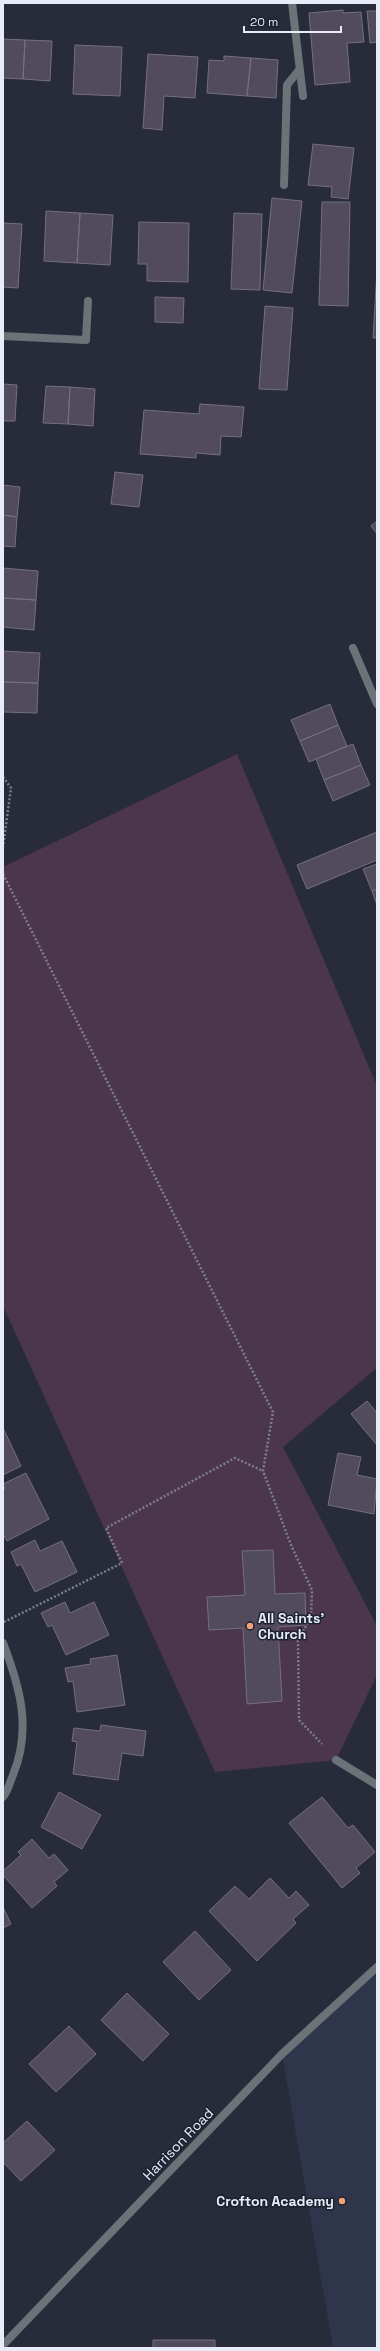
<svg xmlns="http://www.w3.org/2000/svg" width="380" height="2351" font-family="'Space Grotesk',sans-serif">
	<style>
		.built { fill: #2f354a }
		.green { fill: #4c364b }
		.building { fill: #514b5c; stroke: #756f81 }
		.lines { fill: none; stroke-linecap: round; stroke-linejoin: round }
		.path { stroke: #7b7f8c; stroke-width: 2.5; stroke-dasharray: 2 2; stroke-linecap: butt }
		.service { stroke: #6b7278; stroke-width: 8 }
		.minor { stroke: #6b7278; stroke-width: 8 }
		.tertiary { stroke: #6b7278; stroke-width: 8 }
		.poi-dot { fill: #efa377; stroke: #1d2130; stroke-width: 1.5 }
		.labels { text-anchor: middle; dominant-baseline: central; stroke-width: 3; stroke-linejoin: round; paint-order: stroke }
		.poi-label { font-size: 14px; font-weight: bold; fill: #e8ecf6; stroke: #1d2130; text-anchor: start }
		.street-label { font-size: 14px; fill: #e8ecf6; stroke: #1d2130 }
	</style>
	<rect width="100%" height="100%" fill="#272b3a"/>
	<path class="built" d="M377 1967V2348H333L282 2054Z"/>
	<path class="green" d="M237 754 377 1086V1368L283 1447 377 1626V1675L336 1760 215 1772 3 1306V867Z"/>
	<path class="building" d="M343 10V13L361 12 364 42 347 43 350 82 315 85 309 13Z
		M367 11H377V42L370 43Z
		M3 39 25 40 23 79 3 78Z
		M25 40 52 41 50 81 23 79Z
		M75 45 122 47 120 96 73 94Z
		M148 54 198 57 195 98 164 96 162 130 143 128Z
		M224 56 251 58 247 96 207 93 209 60 224 61Z
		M251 58 278 60 276 98 247 96Z
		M313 144 354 148 348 199 331 197 332 187 308 185Z
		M272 198 302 201 292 293 263 290Z
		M322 202H350L348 306 319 305Z
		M46 211 80 213 77 263 44 261Z
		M80 213 113 215 110 265 77 263Z
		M234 213 262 214 260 290 231 289Z
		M139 222 189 223 188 282 147 281V264H138Z
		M3 223 22 224 18 288 3 287Z
		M377 271V338H373Z
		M155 297 184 298 183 323 155 322Z
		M265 306 293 308 287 390 259 389Z
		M3 384 17 385 15 421H3Z
		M46 386 70 387 68 424 43 423Z
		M70 387 95 389 93 426 68 424Z
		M200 404 244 407 241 437 221 436 220 455 196 453V458L140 454 144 410 199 414Z
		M115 472 143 475 139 507 111 504Z
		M3 485 20 487 17 517 3 515Z
		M3 515 17 517 15 547 3 546Z
		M377 521V534L371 526Z
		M3 568 38 571 36 600 3 598Z
		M3 598 36 600 34 630 3 627Z
		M3 651 40 653 38 683 3 682Z
		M3 682 38 683 37 713 3 712Z
		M330 704 338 725 300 741 291 720Z
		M338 725 347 746 309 762 300 741Z
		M353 744 361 765 324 780 316 759Z
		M361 765 370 785 333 801 324 780Z
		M377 832V860L307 889 297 865Z
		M377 864V889L372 891 363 869Z
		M377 889V905L372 891Z
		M367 1401 377 1413V1445L351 1414Z
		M3 1428 21 1466 3 1475Z
		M338 1453 361 1457 357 1475 377 1479 374 1514 328 1505Z
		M26 1473 49 1519 7 1541 3 1534V1490L5 1489 3 1484Z
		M35 1540 40 1551 62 1541 77 1572 35 1592 21 1564 17 1566 11 1552Z
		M273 1550 275 1594 305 1593 306 1625 278 1627 282 1701 247 1704 243 1628 209 1630 207 1597 245 1595 242 1551Z
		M65 1602 70 1613 94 1602 109 1635 66 1655 52 1625 48 1627 41 1613Z
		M117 1655 125 1705 77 1712 73 1681 68 1682 65 1668 91 1664 90 1659Z
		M101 1725 146 1731 143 1756 122 1753 118 1780 73 1774 77 1742 72 1741 74 1728 100 1731Z
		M59 1792 101 1815 82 1849 41 1827Z
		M322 1797 348 1828 353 1825 375 1852 356 1868 360 1873 342 1888 289 1823Z
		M32 1839 49 1858 54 1854 68 1870 54 1882 57 1886 32 1908 3 1875V1871L21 1855 18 1852Z
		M270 1878 289 1898 296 1891 309 1905 293 1919 296 1923 257 1961 209 1911 235 1886 249 1899Z
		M3 1907 11 1924 3 1928Z
		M195 1931 231 1970 199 2000 163 1962Z
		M127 1993 169 2034 143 2061 101 2020Z
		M69 2026 96 2054 56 2092 29 2064Z
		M27 2121 55 2150 21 2181 3 2162V2143Z
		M153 2340H215V2348H153Z"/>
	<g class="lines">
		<path class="path" d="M3 777 11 788 3 847
			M3 874 273 1412 263 1471 291 1545 312 1590 311 1617 298 1641 299 1720 322 1744
			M4 1622 122 1563 106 1528 235 1458 263 1471"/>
		<path class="service" d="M292 3 303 96
			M284 185 287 85 299 70"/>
		<path class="minor" d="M3 336 86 340 88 301
			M353 648 377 704
			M3 1643C20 1687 32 1729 13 1775 10 1782 8 1791 3 1797
			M336 1760 377 1785"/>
		<path class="tertiary" d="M3 2345 282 2054 377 1967"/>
	</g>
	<g class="poi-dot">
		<circle cx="250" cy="1626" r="4"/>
		<circle cx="342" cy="2201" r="4"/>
	</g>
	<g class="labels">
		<g class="poi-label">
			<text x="258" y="1618">All Saints’<tspan x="258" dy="16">Church</tspan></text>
			<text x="334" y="2201" text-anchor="end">Crofton Academy</text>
		</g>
		<g class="street-label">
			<text transform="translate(178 2144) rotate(-46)">Harrison Road</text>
		</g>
	</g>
	<rect width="380" height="2351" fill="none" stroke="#e8ecf6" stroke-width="8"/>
	<path d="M244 26v6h97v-6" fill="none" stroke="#e8ecf6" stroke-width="2"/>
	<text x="250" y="26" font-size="12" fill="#e8ecf6" stroke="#1d2130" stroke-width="3" paint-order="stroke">20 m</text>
</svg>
